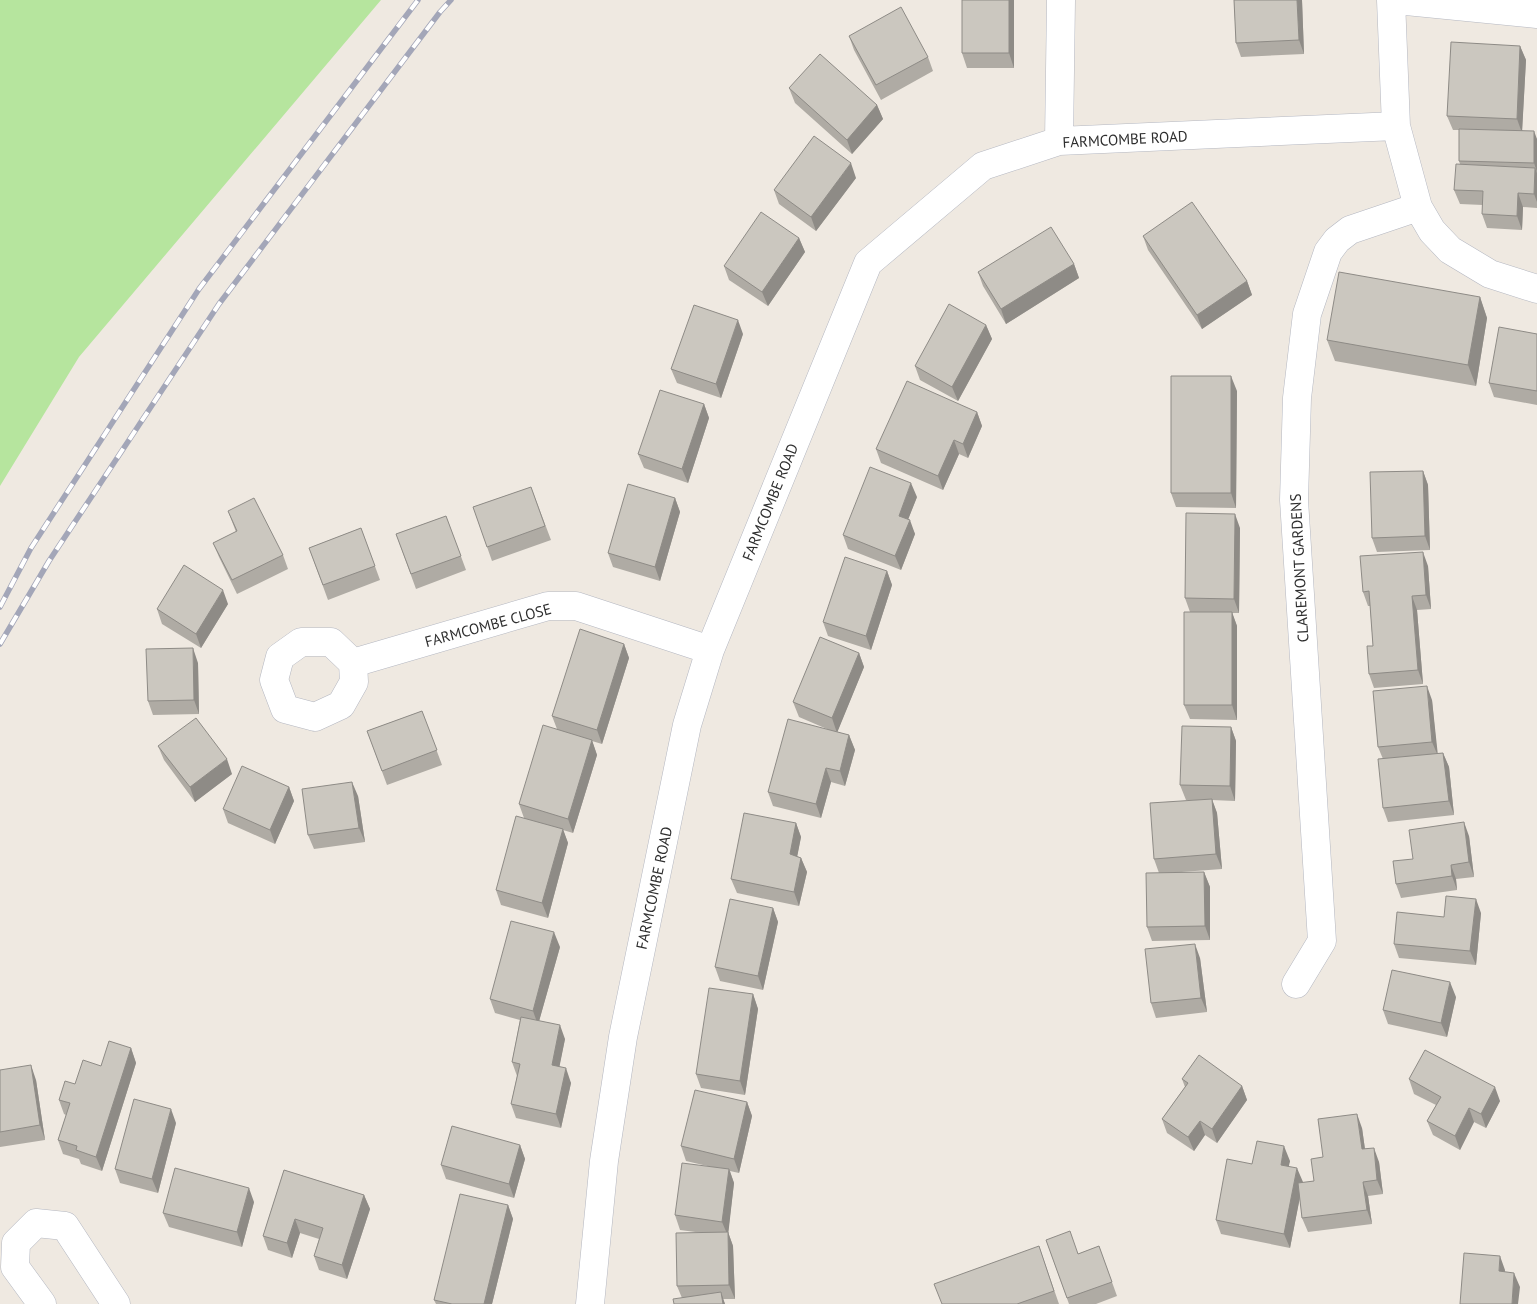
<svg xmlns="http://www.w3.org/2000/svg" width="1537" height="1304" font-family="'PT Sans',sans-serif">
	<style>
		.green { fill: #b6e59e }
		.lines { fill: none; stroke-linecap: round; stroke-linejoin: round }
		.street-casing { stroke: #b4b7c1; stroke-width: 29 }
		.street { stroke: #fff; stroke-width: 28 }
		.rail-casing { stroke: #a3a6b8; stroke-width: 5.5 }
		.rail { stroke: #fff; stroke-width: 4; stroke-dasharray: 11; stroke-linecap: butt }
		.wall { fill: #afaba4 }
		.shaded-wall { fill: #8e8b86 }
		.building { fill: #cbc7bf; stroke: #8e8b86 }
		.labels { text-anchor: middle; dominant-baseline: central; stroke-width: 4.5; stroke-linejoin: round; paint-order: stroke }
		.street-label { font-size: 15px; fill: #2e2e2e; stroke: #fff }
	</style>
	<rect width="100%" height="100%" fill="#efe9e1"/>
	<path class="green" d="M0 0H381L79 357 0 486Z"/>
	<g class="lines">
		<defs>
			<path id="street" d="M1391 0 1396 126 1418 207 1432 231 1450 250 1490 274 1537 289
				M1396 0 1537 14
				M1059 141 1061 0
				M301 642H331L353 663 354 682 341 705 315 717 285 709 274 680 280 657Z
				M353 663 548 606H576L710 650
				M1296 984 1322 941 1294 500 1297 398 1307 314 1328 252 1337 240 1350 230 1418 207
				M42 1304 15 1267 16 1243 36 1223 65 1226 116 1304
				M590 1304 604 1161 623 1037 687 725 710 650 868 263 983 166 1059 141 1396 126"/>
		</defs>
		<use href="#street" class="street-casing"/>
		<use href="#street" class="street"/>
		<defs>
			<path id="rail" d="M0 607 31 548 199 289 418 0
				M0 644 49 561 219 304 440 12 451 0"/>
		</defs>
		<use href="#rail" class="rail-casing"/>
		<use href="#rail" class="rail"/>
	</g>
	<path class="wall" d="M962 0H1014V68H967L962 53Z
		M1234 0H1302L1304 54 1241 57 1236 43Z
		M849 36 928 57 933 71 881 100 854 50Z
		M1520 46 1526 60 1522 130 1537 139V208L1523 207 1522 230 1487 228 1482 214 1483 205 1460 204 1454 190 1460 164 1459 161V130H1453L1447 116Z
		M789 88 877 105 883 119 852 154 795 103Z
		M856 178 816 231 779 204 774 190Z
		M1143 236 1247 281 1252 295 1202 329 1148 250Z
		M799 238 805 252 768 306 729 280 724 266Z
		M1074 264 1079 278 1006 324 983 286 978 272Z
		M1480 297 1487 318 1476 386 1335 361 1327 340Z
		M986 325 992 339 958 401 920 380 915 366Z
		M743 334 721 398 677 383 671 369Z
		M1537 334V405L1494 397 1489 383Z
		M1237 391 1236 508 1176 507 1171 493Z
		M704 404 709 418 688 483 644 468 638 454Z
		M977 412 982 426 968 458 959 454 943 490 881 463 876 449Z
		M1423 471 1428 485 1430 550 1377 552 1372 538Z
		M531 487 551 540 492 561 473 507Z
		M917 497 908 519 915 534 901 570 848 549 843 535Z
		M675 498 680 512 660 581 613 567 608 553Z
		M228 511 283 555 288 569 237 594 219 557 213 543 236 532Z
		M446 516 466 570 416 589 396 534Z
		M361 528 380 580 328 600 309 548Z
		M1240 528 1239 613H1232L1237 626V720L1190 719 1184 705 1190 612 1185 598Z
		M1428 566 1431 609 1417 610 1423 684 1374 688 1369 674 1373 646 1370 606H1368L1363 592Z
		M887 571 892 585 871 650 828 636 823 622Z
		M228 604 201 648 162 624 157 609Z
		M624 644 629 658 602 744 592 741 597 755 573 833 563 830 568 843 548 918 501 905 496 890 524 818 519 804 557 729 552 716Z
		M859 653 864 667 837 732 849 735 855 750 845 786 831 782 821 818 773 806 768 792 834 732 799 717 793 702Z
		M198 663 199 714 153 715 148 701Z
		M1432 700 1437 753H1443L1449 767 1454 815 1388 822 1383 808V759L1378 747Z
		M422 711 442 765 387 785 367 731Z
		M1231 727 1236 741 1235 801 1212 800 1217 813 1222 869 1168 873 1204 872 1210 887V940L1152 941 1147 927 1159 873 1154 859 1196 800H1186L1180 785Z
		M158 746 232 774 195 802 164 760Z
		M289 787 294 801 275 844 228 823 223 809Z
		M358 796 365 842 314 849 308 835Z
		M796 823 801 837 797 856 801 858 807 872 799 906 737 893 731 879Z
		M1469 836 1474 877 1456 879 1457 890 1401 898 1396 884 1413 859Z
		M773 908 778 922 763 990 720 981 715 967Z
		M1481 913 1476 965 1399 958 1394 944 1444 917Z
		M560 947 539 1021 565 1039 559 1067 571 1083 561 1128 516 1118 511 1104 517 1076 512 1062 520 1020 495 1013 490 999Z
		M1200 958 1207 1012 1156 1018 1151 1003Z
		M753 994 758 1009 745 1095 701 1088 696 1074Z
		M1456 997 1447 1037 1388 1024 1383 1010Z
		M131 1048 136 1063 102 1171 81 1164 79 1159 63 1154 58 1140 66 1115 64 1114 59 1100 101 1066Z
		M0 1070 36 1080 45 1140 0 1147Z
		M1182 1079 1242 1086 1247 1100 1217 1143 1205 1135 1194 1151 1167 1133 1162 1119 1185 1087Z
		M1409 1079 1500 1101 1486 1128 1474 1122 1460 1150 1433 1135 1427 1121 1436 1105 1414 1094Z
		M747 1102 752 1116 739 1173 730 1171 734 1183 728 1232 733 1246 735 1299H723L725 1304H674L682 1298 677 1286 703 1233 680 1230 675 1215 716 1168 686 1161 681 1146Z
		M176 1123 158 1193 120 1183 115 1169Z
		M1362 1128 1365 1149 1379 1162 1383 1194 1368 1196 1372 1224 1308 1232 1302 1218 1300 1196 1290 1248 1221 1234 1216 1220 1252 1164 1290 1161 1288 1166 1303 1183 1314 1181 1323 1157Z
		M520 1145 525 1159 514 1198 446 1179 441 1165Z
		M284 1170 364 1195 370 1209 347 1279 319 1270 314 1256 319 1239 300 1233 292 1258 268 1250 263 1236Z
		M254 1202 242 1247 169 1227 163 1213Z
		M508 1205 513 1219 492 1304H436L434 1300Z
		M1046 1240 1078 1254 1099 1246 1117 1296 1096 1304H1069Z
		M1039 1246 1059 1304H942Z"/>
	<path class="shaded-wall" d="M1009 0H1014V68L1009 53Z
		M1297 0H1302L1304 54 1299 40Z
		M1520 46 1526 60 1522 133 1517 119Z
		M877 105 883 119 852 154 847 140Z
		M1534 131 1537 139V172L1534 163Z
		M851 163 856 178 816 231 811 217Z
		M1535 168 1537 173V202L1534 194Z
		M1518 193 1523 207 1522 230 1517 216Z
		M799 238 805 252 768 306 762 292Z
		M1074 264 1079 278 1006 324 1001 309Z
		M1247 281 1252 295 1202 329 1197 315Z
		M1480 297 1487 318 1476 386 1468 365Z
		M738 320 743 334 721 398 716 384Z
		M986 325 992 339 958 401 952 387Z
		M1231 376 1237 391 1236 508 1231 493Z
		M704 404 709 418 688 483 682 469Z
		M977 412 982 426 968 458 963 444Z
		M954 440 959 454 943 490 938 476Z
		M1423 471 1428 485 1430 550 1425 536Z
		M911 483 917 497 904 530 899 516Z
		M675 498 680 512 660 581 655 567Z
		M1235 514 1240 528 1239 613 1234 599Z
		M910 520 915 534 901 570 895 556Z
		M1423 552 1428 566 1431 609 1426 595Z
		M887 571 892 585 871 650 866 636Z
		M223 590 228 604 201 648 196 634Z
		M1412 596 1417 610 1423 684 1418 670Z
		M1232 612 1237 626V720L1232 705Z
		M624 644 629 658 602 744 597 730Z
		M193 648 198 663 199 714 194 700Z
		M859 653 864 667 837 733 832 718Z
		M1427 686 1432 700 1438 756 1432 742Z
		M1231 727 1236 741 1235 801 1230 786Z
		M849 735 855 750 845 786 840 771Z
		M592 740 597 755 573 833 568 819Z
		M1443 753 1449 767 1454 815 1449 801Z
		M227 759 232 774 195 802 190 787Z
		M826 768 831 782 821 818 816 804Z
		M352 782 358 796 365 842 359 828Z
		M289 787 294 801 275 844 270 830Z
		M1212 799 1217 813 1222 869 1216 854Z
		M1464 822 1469 836 1474 877 1469 862Z
		M796 823 801 837 795 868 790 854Z
		M563 829 568 843 548 918 542 903Z
		M801 858 807 872 799 906 794 892Z
		M1451 865 1456 879 1457 890 1452 876Z
		M1204 872 1210 887V940L1205 926Z
		M1476 899 1481 913 1476 965 1470 951Z
		M773 908 778 922 763 990 758 976Z
		M554 932 560 947 538 1025 533 1011Z
		M1195 944 1200 958 1207 1012 1201 998Z
		M1450 982 1456 997 1447 1037 1441 1023Z
		M753 994 758 1009 745 1095 740 1081Z
		M560 1025 565 1039 557 1079 552 1065Z
		M131 1048 136 1063 102 1171 96 1157Z
		M31 1065 36 1080 45 1140 40 1125Z
		M566 1068 571 1083 561 1128 556 1114Z
		M1242 1086 1247 1100 1217 1143 1212 1129Z
		M1495 1087 1500 1101 1486 1128 1481 1114Z
		M747 1102 752 1116 739 1173 734 1159Z
		M1469 1108 1474 1122 1460 1150 1455 1136Z
		M171 1109 176 1123 158 1193 152 1179Z
		M1357 1114 1362 1128 1367 1164 1362 1149Z
		M1200 1121 1205 1135 1194 1151 1188 1137Z
		M520 1145 525 1159 514 1198 509 1184Z
		M1284 1146 1290 1161 1286 1179 1281 1165Z
		M1374 1148 1379 1162 1383 1194 1377 1180Z
		M1297 1168 1303 1182 1290 1248 1284 1234Z
		M729 1169 734 1183 728 1236 722 1222Z
		M1363 1182 1368 1196 1372 1224 1367 1210Z
		M249 1188 254 1202 242 1247 237 1232Z
		M364 1195 370 1209 347 1279 342 1265Z
		M508 1205 513 1219 492 1304H484Z
		M295 1219 300 1233 292 1258 287 1243Z
		M728 1232 733 1246 735 1299 729 1285Z
		M1500 1256 1505 1270 1504 1286 1499 1271Z
		M1514 1273 1520 1287 1518 1304H1512Z
		M721 1292 725 1304H723Z"/>
	<path class="building" d="M962 0H1009V53H962Z
		M1234 0H1297L1299 40 1236 43Z
		M901 7 928 57 876 85 849 36Z
		M1451 42 1520 46 1517 119 1447 116Z
		M820 54 877 105 847 140 789 88Z
		M1459 129 1534 131V163L1459 161Z
		M814 136 851 163 811 217 774 190Z
		M1456 164 1535 168 1534 194 1518 193 1517 216 1482 214 1483 191 1454 190Z
		M1192 202 1247 281 1197 315 1143 236Z
		M761 212 799 238 762 292 724 266Z
		M1051 227 1074 264 1001 309 978 272Z
		M1339 272 1480 297 1468 365 1327 340Z
		M949 304 986 325 952 387 915 366Z
		M694 305 738 320 716 384 671 369Z
		M1499 327 1537 334V391L1489 383Z
		M1171 376H1231V493H1171Z
		M907 381 977 412 963 444 954 440 938 476 876 449Z
		M660 390 704 404 682 469 638 454Z
		M870 467 911 483 899 516 910 520 895 556 843 535Z
		M1423 471 1425 536 1372 538 1370 472Z
		M628 484 675 498 655 567 608 553Z
		M531 487 545 526 487 547 473 507Z
		M254 498 283 555 232 580 213 543 237 531 228 511Z
		M1186 513 1235 514 1234 599 1185 598Z
		M446 516 461 556 411 574 396 534Z
		M361 528 375 566 323 585 309 548Z
		M1423 552 1426 595 1412 596 1418 670 1369 674 1367 646H1373L1369 591 1363 592 1360 556Z
		M845 557 887 571 866 636 823 622Z
		M184 565 223 590 196 634 157 609Z
		M1184 612H1232V705H1184Z
		M580 629 624 644 597 730 552 716Z
		M820 637 859 653 832 718 793 702Z
		M193 648 194 700 148 701 146 649Z
		M1427 686 1432 742 1378 747 1373 691Z
		M422 711 437 750 382 771 367 731Z
		M196 718 227 759 190 787 158 746Z
		M788 719 849 735 840 771 826 768 816 804 768 792Z
		M543 725 592 740 568 819 519 804Z
		M1182 726 1231 727 1230 786 1180 785Z
		M1443 753 1449 801 1383 808 1378 759Z
		M242 766 289 787 270 830 223 809Z
		M352 782 359 828 308 835 302 789Z
		M1212 799 1216 854 1154 859 1150 803Z
		M744 813 796 823 790 854 801 858 794 892 731 879Z
		M516 816 563 829 542 903 496 890Z
		M1464 822 1469 862 1451 865 1452 876 1396 884 1393 861 1413 859 1409 830Z
		M1204 872 1205 926 1147 927 1146 873Z
		M1446 896 1476 899 1470 951 1394 944 1397 912 1444 917Z
		M730 899 773 908 758 976 715 967Z
		M511 921 554 932 533 1011 490 999Z
		M1195 944 1201 998 1151 1003 1145 949Z
		M1392 970 1450 982 1441 1023 1383 1010Z
		M709 988 753 994 740 1081 696 1074Z
		M521 1017 560 1025 552 1065 566 1068 556 1114 511 1104 520 1064 512 1062Z
		M109 1041 131 1048 96 1157 76 1150 77 1146 58 1140 70 1103 59 1100 65 1081 75 1084 83 1060 101 1066Z
		M1425 1050 1495 1087 1481 1114 1469 1108 1455 1136 1427 1121 1441 1097 1409 1079Z
		M1199 1055 1242 1086 1212 1129 1200 1121 1188 1137 1162 1119 1188 1083 1182 1079Z
		M31 1065 40 1125 0 1132V1070Z
		M695 1090 747 1102 734 1159 681 1146Z
		M134 1099 171 1109 152 1179 115 1169Z
		M1357 1114 1362 1149 1374 1148 1377 1180 1363 1182 1367 1210 1302 1218 1298 1183 1314 1181 1311 1159 1323 1157 1318 1119Z
		M452 1126 520 1145 509 1184 441 1165Z
		M1257 1141 1284 1146 1281 1165 1297 1168 1284 1234 1216 1220 1227 1159 1252 1164Z
		M682 1163 729 1169 722 1222 675 1215Z
		M175 1168 249 1188 237 1232 163 1213Z
		M284 1170 364 1195 342 1265 314 1256 323 1228 295 1219 287 1243 263 1236Z
		M460 1194 508 1205 484 1304H452L434 1300Z
		M1070 1231 1078 1254 1099 1246 1112 1282 1067 1298 1046 1240Z
		M728 1232 729 1285 677 1286 676 1233Z
		M1039 1246 1054 1291 1017 1304H942L934 1284Z
		M1464 1253 1500 1256 1499 1271 1514 1273 1512 1304H1460Z
		M721 1292 723 1304H674L673 1299Z"/>
	<g class="labels">
		<g class="street-label">
			<text transform="translate(1125 139) rotate(-3)">FARMCOMBE ROAD</text>
			<text transform="translate(770 502) rotate(-68)">FARMCOMBE ROAD</text>
			<text transform="translate(1299 568) rotate(-93)">CLAREMONT GARDENS</text>
			<text transform="translate(488 625) rotate(-15)">FARMCOMBE CLOSE</text>
			<text transform="translate(654 888) rotate(-78)">FARMCOMBE ROAD</text>
		</g>
	</g>
</svg>
